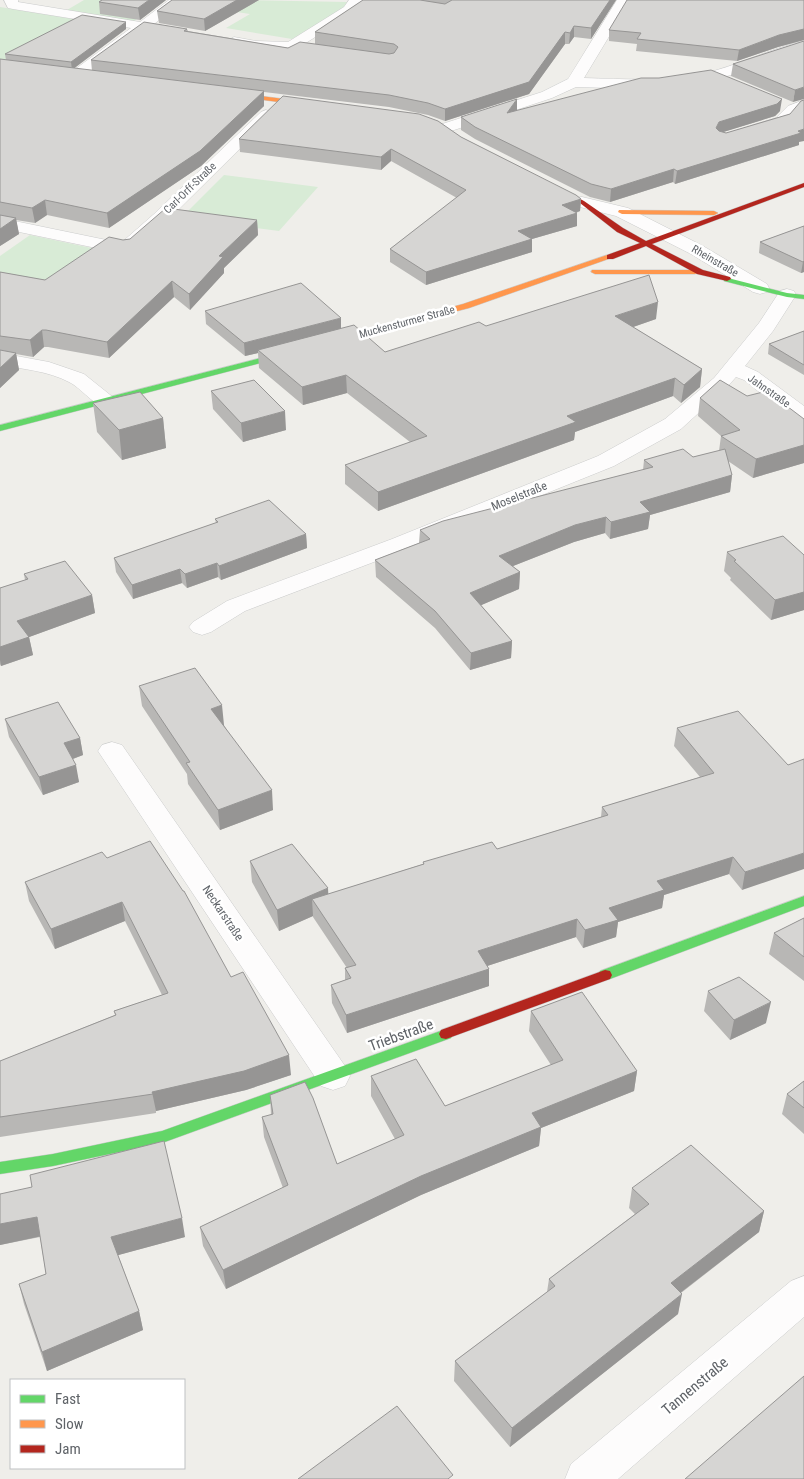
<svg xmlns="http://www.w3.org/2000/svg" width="804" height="1479" font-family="'Roboto Condensed',sans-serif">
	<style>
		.green { fill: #d8ebd6 }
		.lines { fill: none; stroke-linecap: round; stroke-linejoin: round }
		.street-casing { stroke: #cbcccc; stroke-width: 1 }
		.fast-casing { stroke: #cacacb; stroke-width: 1 }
		.slow-casing { stroke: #cacacb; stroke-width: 1 }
		.jam-casing { stroke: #cacacb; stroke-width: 1 }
		.street { fill: #fdfcfc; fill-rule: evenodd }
		.fast { fill: #63d668; fill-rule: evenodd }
		.slow { fill: #ff974d; fill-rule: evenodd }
		.jam { fill: #b3261e; fill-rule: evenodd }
		.wall { fill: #b8b7b5 }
		.shaded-wall { fill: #969594 }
		.building { fill: #d6d5d3; stroke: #969594 }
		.labels { text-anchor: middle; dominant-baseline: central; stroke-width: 5; stroke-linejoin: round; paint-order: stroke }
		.far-street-label { font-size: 11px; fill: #5f6368; stroke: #fff }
		.street-label { font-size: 12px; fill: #5f6368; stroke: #fff }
		.near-street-label { font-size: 15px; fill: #5f6368; stroke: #fff }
	</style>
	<rect width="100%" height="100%" fill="#efeeea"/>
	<path class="green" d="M84 0H163L134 21 67 10Z
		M241 0 347 2 342 10 292 39 226 28 250 14 223 10Z
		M0 7 86 21 98 48 0 62Z
		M224 175 318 187 279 231 181 218Z
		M30 235 101 250 49 287 0 280V256Z"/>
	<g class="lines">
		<defs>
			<path id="street" d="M4 0H18V2L140 22 169 0H185L154 24 182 29 184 32 177 36 145 31 80 79H70L68 76 70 73 131 28 13 9 8 8Z
				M349 0H363L354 13 296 49H256L229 44 227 41 234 37 256 41 288 42 344 7Z
				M617 0H631L584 78C623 79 663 82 702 74 737 66 769 49 804 41V50L736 74 686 85 644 89 576 87 552 98 451 131H439L437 128 439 125 542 92 568 79Z
				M804 100V110C797 113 795 118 789 123 781 129 760 135 750 132L748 129 750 126 776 118 788 106Z
				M266 110 271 112 274 115 271 118 166 222 131 253 125 254 0 228V218L121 243 154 214 261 112Z
				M582 197 628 208 703 246 767 284 769 288 767 292 760 294 753 292 691 254 616 216 576 206 573 202 576 198Z
				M787 289 794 291 796 295 773 331 745 366 758 372 804 406V422L796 421 744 380 736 377 728 386 681 429 614 466 408 549 245 611 211 632 202 635 193 632 189 627 193 622 227 601 392 539 598 456 665 419 714 378 759 323 780 291Z
				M0 353 49 362 84 374 119 402 115 406C95 411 85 390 69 382 48 371 23 369 0 365Z
				M112 742 122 745 345 1066 350 1076 345 1086 333 1090 321 1086 98 751 102 745Z
				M804 1276V1317L618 1479H565L571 1464 791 1281Z"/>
			<path id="fast" d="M724 277 787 293 804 295V299L787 297 724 281Z
				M292 350 296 352 295 354 0 431V425Z
				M804 896V906L610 979 605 980 600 979 598 975 600 971Z
				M446 1029 451 1030 453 1034 451 1038 162 1143 53 1166 0 1174V1162L53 1154 162 1131Z"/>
			<path id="slow" d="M228 92 317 103 320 105 317 107 226 95 225 94Z
				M619 210 714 211 718 213 714 215 622 214 618 212Z
				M607 255 614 257 469 308 292 354 288 352 463 304Z
				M592 270H695L699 272 695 274H595L591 272Z"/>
			<path id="jam" d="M548 182 584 201 623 228 646 241 804 183V187L652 244 703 270 730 277 731 279 727 281 697 274 646 246 613 259H607V255L640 243 617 232 580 203 546 185 545 184Z
				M605 970 610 971 612 975 610 979 446 1039 441 1038 439 1034 441 1030Z"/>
		</defs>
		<use href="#street" class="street-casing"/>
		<use href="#fast" class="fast-casing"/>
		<use href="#slow" class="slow-casing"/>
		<use href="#jam" class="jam-casing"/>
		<use href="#street" class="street"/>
		<use href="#fast" class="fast"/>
		<use href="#slow" class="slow"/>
		<use href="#jam" class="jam"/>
	</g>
	<path class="wall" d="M98 0H166L140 20 100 14 99 2 101 0Z
		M172 0H259L205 31 159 23 157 11Z
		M363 0H616L591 39 574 37 569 44H565L529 94 445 121 428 115 389 107 264 92V106L201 166 109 228 47 215 35 223 16 220 19 234 0 246V59L6 60 5 54 126 22V29L73 68 92 71 91 60 187 29 188 31 288 48 315 44V32Z
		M804 0V40L778 47 737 61 636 51 637 44 609 41V30Z
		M804 41 793 102 731 76 733 64Z
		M517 111H780L775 116 723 132 726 133 790 114 799 142V145L675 184 673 182 610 202 590 197 475 139 461 130V117Z
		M461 137 581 199 580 211 576 213H577V226L532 239V252L426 285 390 262V249L457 198 391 161 381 170 240 152 239 139Z
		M257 220 258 235 224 268V273L190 310 174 297 109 358 48 347H44L33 357 16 354 19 370 0 388V272L45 280 123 240Z
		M804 226V272L801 273 759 253 760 242Z
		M205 311 341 329 385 352 486 326 656 319 633 327 702 369 700 387 681 403 673 396 575 432 574 440 378 511 345 484V465L410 442 347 393 303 405 259 368 258 353 245 356 206 324Z
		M804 331V375L768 354 769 344Z
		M211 391 286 430 243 442 213 409Z
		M747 396 804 419V463L753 478 728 461 732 475 730 492 650 515 648 529 610 539 605 533 574 542 513 566 520 572 519 589 481 605 512 641 511 658 470 670 435 628 376 577 375 560 419 543 420 530 643 470 644 460 693 457 719 451 721 436 698 416 700 398Z
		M93 403 163 418 166 448 122 460 97 432Z
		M215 519 306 534 307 548 221 580 218 577 187 588 182 583 133 599 116 572 114 558 216 523Z
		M727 552 804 555V610L771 620 730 580 731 578 724 571Z
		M24 574 92 595 95 613 29 637 33 655 1 666 0 664V588L25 580Z
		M139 686 224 725 273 810 220 830 188 784 187 774 142 706Z
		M5 719 80 738 83 755 73 759 79 782 43 795 9 737Z
		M677 728 788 765 742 890 729 874 664 895 662 908 618 922 616 937 583 948 576 937 487 966 489 986 347 1033 332 1003 331 985 345 980V968H347L313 917V916L279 931 252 882 250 861 329 894 423 864V862L497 849 601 817 602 807 700 777 674 746Z
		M107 858 231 977 291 1075 246 1090 156 1111V1113L0 1137V1061L115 1015 114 1011 162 995 125 921 55 949 29 901 25 882Z
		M804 918V981L769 954 774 933Z
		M708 991 766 1023 730 1040 704 1011Z
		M531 1011 637 1071 634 1091 541 1128 539 1146 421 1195 226 1289 203 1246 200 1227 283 1188 264 1137 262 1117 271 1115 270 1095 337 1164 395 1139 371 1096V1076L445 1106 551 1065 529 1031Z
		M804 1081V1134L782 1114 787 1094Z
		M632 1188 764 1211 759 1232 681 1293 678 1314 510 1447 454 1381 455 1361 547 1292 549 1279 635 1214 629 1208Z
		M0 1194 185 1237 118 1255 139 1311 143 1330 47 1371 24 1304 19 1284 46 1274 40 1237 0 1245Z"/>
	<path class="shaded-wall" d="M149 0H166L140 20 138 8Z
		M237 0H259L205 31 204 19Z
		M610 0H616L591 39V28Z
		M126 22V29L72 70 71 62Z
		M574 26V37L569 44 570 33Z
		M804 29V40L778 47 737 61 739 50 779 35Z
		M565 32V44L529 94 445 121V109Z
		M804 87V99L793 102 795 90Z
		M264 91V106L201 166 109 228 107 213Z
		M517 99V112L507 113Z
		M782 99 780 111 775 116 717 134 716 128 719 122Z
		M804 129V141L799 142V145L675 184 677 171Z
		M391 149V161L381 170V157Z
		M674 169 673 182 610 202 611 189Z
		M581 199 580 211 561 217 562 205Z
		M45 200 47 215 35 223 32 208Z
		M577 213V226L532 239V252L426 285V272L518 231Z
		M16 218 19 234 0 246V229Z
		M257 220 258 235 224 268V273L190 310 189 294 219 256Z
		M804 261V272L801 273 803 262Z
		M172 281 174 297 109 358 107 342Z
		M658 302 656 319 613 334 615 316Z
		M341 318V331L258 350V353L245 356 244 343Z
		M42 330 44 347 33 357 30 340Z
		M16 353 19 370 0 388V368Z
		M702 369 700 387 681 403 684 385Z
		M346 375 347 393 303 405 302 387Z
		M675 378 673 396 575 432 574 440 378 511V492L567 416Z
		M285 411 286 430 243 442 241 423Z
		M163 418 166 448 122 460 119 430Z
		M804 445V463L753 478 756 459Z
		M732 475 730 492 650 515 648 529 610 539 611 522 640 502Z
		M606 517 605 533 574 542 498 572 499 556 575 525Z
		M306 534 307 548 221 580 219 566Z
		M217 563 218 577 187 588 185 574Z
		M180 569 182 583 133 599 132 585Z
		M520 572 519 589 470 610V593Z
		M804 592V610L771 620 775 600Z
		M92 595 95 613 21 640 17 621Z
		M29 637 33 655 1 666 0 660V647Z
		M512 641 511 658 470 670 471 653Z
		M222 705 224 725 213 729 211 709Z
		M80 738 83 755 67 761 64 743Z
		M76 765 79 782 43 795 39 777Z
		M272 790 273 810 220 830 218 810Z
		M804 853V869L742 890 745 872Z
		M733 857 729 874 664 895 662 908 618 922 616 937 583 948 585 930 609 908 657 881Z
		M328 888 329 908 312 899 313 916 279 931 277 910Z
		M122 902 125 921 55 949 51 929Z
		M577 919 576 937 478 969V951Z
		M489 969V986L347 1033 346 1015Z
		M771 1002 766 1023 730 1040 734 1020Z
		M289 1055 291 1075 246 1090 156 1111 152 1092Z
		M637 1071 634 1091 541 1128 539 1146 421 1195 226 1289 223 1270 532 1113Z
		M764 1211 759 1232 667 1303 671 1283Z
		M37 1217 42 1236 0 1245V1224Z
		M182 1218 185 1237 115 1256 111 1237Z
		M682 1294 678 1314 510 1447 512 1428Z
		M139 1311 143 1330 47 1371 42 1352Z"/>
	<path class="building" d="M102 0H149L138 8 99 2Z
		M172 0H237L204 19 157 11Z
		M363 0H420L445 4 452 0H610L591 28 574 26 570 33 565 32 529 82 445 109 428 103 389 95 91 60 144 22 187 29 184 31 288 48 300 42 389 54 394 53 398 47 394 44 315 32Z
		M627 0H804V29L779 35 739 50 637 39 641 33 609 30Z
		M82 15 126 22 71 62 5 54Z
		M804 41V87L795 90 733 64Z
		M0 59 264 91 200 151 107 213 45 200 32 208 0 202Z
		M711 70 782 99 777 104 719 122 716 128 719 131 726 133 790 114 801 101 804 100V129L798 131 801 133 677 171 674 169 611 189 591 184 475 127 461 117 517 99 507 113 641 78H659Z
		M283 96 419 114 438 121 461 137 576 195 581 199 562 205 577 213 518 231 532 239 426 272 390 249 466 190 391 149 381 157 239 139Z
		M166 208 257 220 219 256 223 257 189 294 172 281 107 342 46 330H42L30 340 0 336V272L45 280 109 237 123 240 130 239Z
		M0 215 16 218 0 229Z
		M804 226V261L803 262 760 242Z
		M649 275 658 302 615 316 702 369 684 385 675 378 567 416 576 422 378 492 345 465 427 436 346 375 302 387 258 350 354 325 385 352 479 322 486 326Z
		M301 283 341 318 244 343 205 311Z
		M804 331V365L769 344Z
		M0 350 16 353 0 368Z
		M254 380 285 411 241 423 211 391Z
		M720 380 747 396 767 391 804 419V445L756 459 721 436 740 430 700 398Z
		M140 392 163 418 119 430 93 403Z
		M683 449 693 457 725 449 732 475 640 502 650 512 611 522 606 517 575 525 499 556 520 572 470 593 512 641 471 653 435 611 375 560 430 539 420 530 443 521 653 467 644 460Z
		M269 500 306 534 219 566 217 563 185 574 180 569 132 585 114 558 218 522 215 519Z
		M783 536 804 555V592L775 600 734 561 736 560 727 552Z
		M65 561 92 595 17 621 29 637 0 647V588L28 579 24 574Z
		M195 668 222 705 211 709 272 790 218 810 186 763 190 762 139 686Z
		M58 702 80 738 64 743 76 765 39 777 5 719Z
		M738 711 788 765 804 759V853L745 872 733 857 657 881 664 890 609 908 618 920 585 930 577 919 478 951 489 969 346 1015 331 985 351 978 345 968 356 965 312 899 424 864 423 862 492 842 497 849 608 815 602 807 714 773 677 728Z
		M150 841 183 891H184L231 977 243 972 289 1055 244 1071 152 1092 153 1094 0 1117V1061L116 1015 114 1011 168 993 122 902 51 929 25 882 102 852 107 858Z
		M292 844 328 888 277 910 250 861Z
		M804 918V957L774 933Z
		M739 977 771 1002 734 1020 708 991Z
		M582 992 637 1071 532 1113 541 1127 421 1176 223 1270 200 1227 288 1185 262 1117 273 1114 270 1095 305 1082 313 1098 337 1164 404 1135 371 1076 416 1059 445 1106 563 1060 531 1011Z
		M804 1081V1108L787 1094Z
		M164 1141 182 1218 111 1237 139 1311 42 1352 19 1284 46 1274 37 1217 0 1224V1194L32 1187 30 1175Z
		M691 1145 764 1211 671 1283 682 1294 512 1428 455 1361 555 1286 549 1279 649 1204 632 1188Z
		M804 1376V1479H685Z
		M397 1406 453 1475 448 1479H298Z"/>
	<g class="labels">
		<g class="far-street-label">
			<text transform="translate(190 188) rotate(-44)">Carl-Orff-Straße</text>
			<text transform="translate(715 261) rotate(30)">Rheinstraße</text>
			<text transform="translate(407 322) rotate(-15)">Muckensturmer Straße</text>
			<text transform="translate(769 391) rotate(35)">Jahnstraße</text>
		</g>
		<g class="street-label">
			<text transform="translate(519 496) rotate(-22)">Moselstraße</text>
			<text transform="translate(223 913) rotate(56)">Neckarstraße</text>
		</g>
		<g class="near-street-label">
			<text transform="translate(401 1035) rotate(-20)">Triebstraße</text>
			<text transform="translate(695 1386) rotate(-40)">Tannenstraße</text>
		</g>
	</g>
	<rect x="10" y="1379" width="175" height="90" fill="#ffffff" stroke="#bfc1c3"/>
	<rect x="20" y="1395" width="25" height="8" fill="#63d668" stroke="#bfc1c3"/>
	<text x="55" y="1404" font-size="15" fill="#5f6368">Fast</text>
	<rect x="20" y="1420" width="25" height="8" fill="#ff974d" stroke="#bfc1c3"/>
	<text x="55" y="1429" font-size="15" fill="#5f6368">Slow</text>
	<rect x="20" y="1445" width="25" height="8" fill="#b3261e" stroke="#bfc1c3"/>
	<text x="55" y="1454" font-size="15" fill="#5f6368">Jam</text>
</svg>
